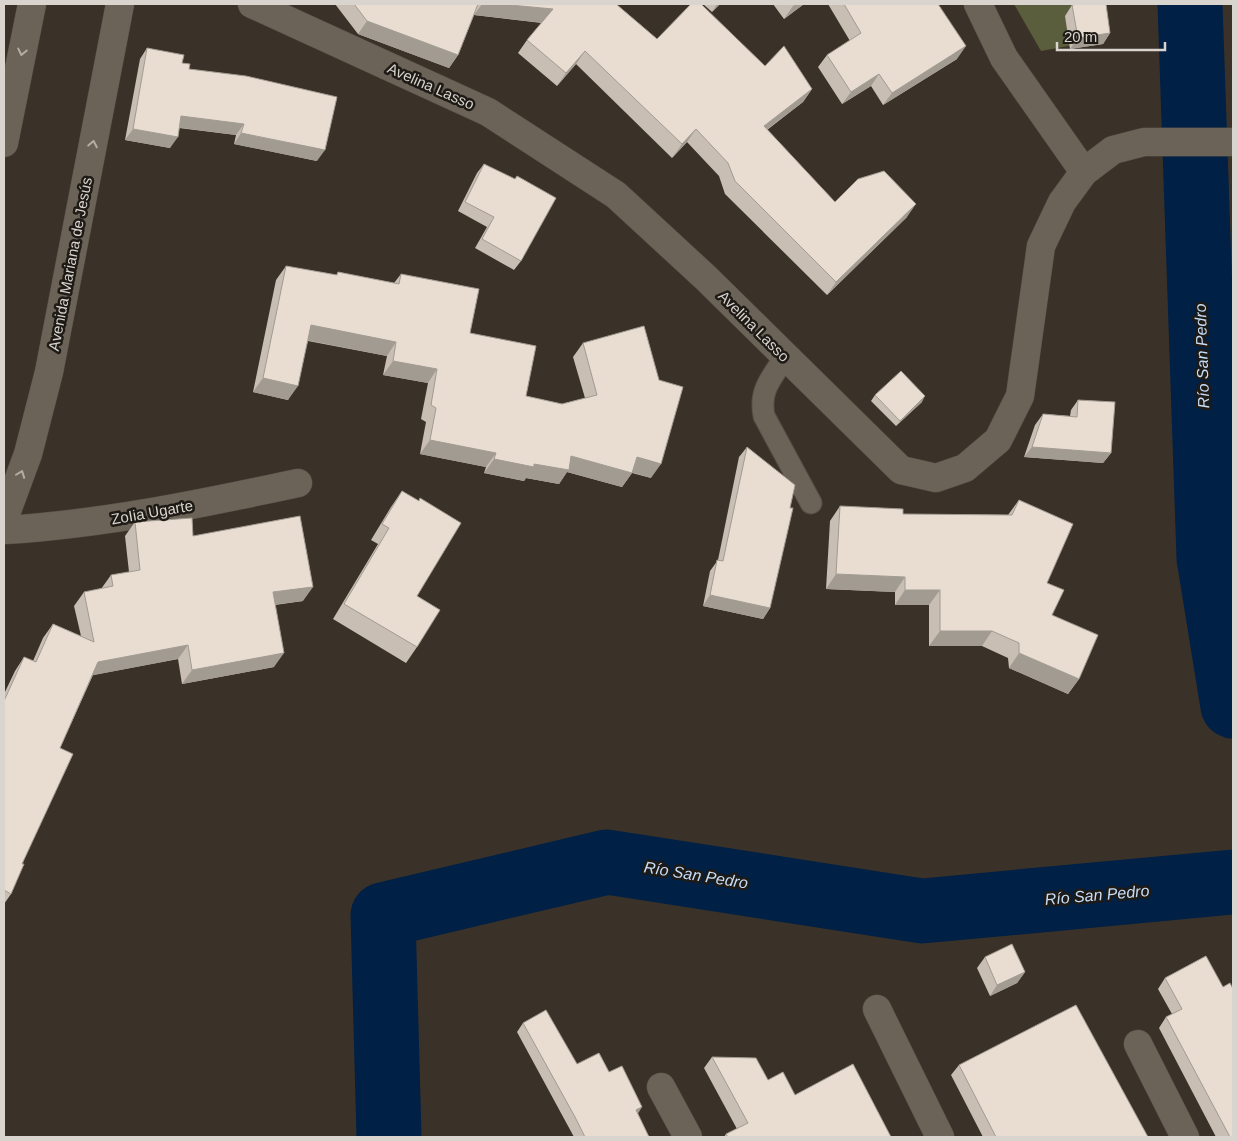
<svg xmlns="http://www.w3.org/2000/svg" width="1237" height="1141" font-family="Helvetica,sans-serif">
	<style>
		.green { fill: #5b5e3d }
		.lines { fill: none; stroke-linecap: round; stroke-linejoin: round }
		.river { stroke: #002045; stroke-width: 65 }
		.service-casing { stroke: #554e46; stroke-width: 23 }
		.minor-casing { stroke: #554e46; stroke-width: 29 }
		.tertiary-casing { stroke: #554e46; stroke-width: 29 }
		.service { stroke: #6c6358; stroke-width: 21 }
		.minor { stroke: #6c6358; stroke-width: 28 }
		.tertiary { stroke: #6c6358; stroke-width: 28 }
		.wall { fill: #c8beb3 }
		.shaded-wall { fill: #a29b92 }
		.building { fill: #e8ddd0; stroke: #a29b92 }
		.oneway { stroke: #b4aca5 }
		.labels { text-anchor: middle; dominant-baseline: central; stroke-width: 5; stroke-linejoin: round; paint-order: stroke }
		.street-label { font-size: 15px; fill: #dad4ce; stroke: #1e1a16 }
		.water-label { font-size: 16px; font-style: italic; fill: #c6ddf8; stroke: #1e1a16 }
	</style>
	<rect width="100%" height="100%" fill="#3a3228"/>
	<path class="green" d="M1014 4H1096L1101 40 1041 51Z"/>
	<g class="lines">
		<path class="river" d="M1190 4 1209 558 1233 706
			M389 1137 383 915 607 862 922 911 1233 882"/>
		<defs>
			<path id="service" d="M785 357C771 379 759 390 764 416L811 503"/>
			<path id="minor" d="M252 4 488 112 616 195 706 278 901 470 936 478 965 468 998 440 1020 396 1041 246 1062 202 1084 172 1113 150 1144 142H1233
				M978 4 1004 58 1084 172
				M4 530C104 524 200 504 298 483
				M877 1009 940 1137
				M1138 1044 1185 1137
				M661 1087 688 1137"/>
			<path id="tertiary" d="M4 143 32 4
				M4 519 28 454 49 372 120 4"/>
		</defs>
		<use href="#service" class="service-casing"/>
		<use href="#minor" class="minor-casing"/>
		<use href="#tertiary" class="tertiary-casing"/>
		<use href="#service" class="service"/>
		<use href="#minor" class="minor"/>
		<use href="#tertiary" class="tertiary"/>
	</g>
	<path class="wall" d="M335 4H616L657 39 765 66 812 89 803 102 767 130 835 202 907 217 827 295 725 194 719 176 687 142 672 158 576 64 557 86 518 53 527 40 542 23 474 15 458 55 449 68 358 34Z
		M703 4H720L712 12Z
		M773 4H804L784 19Z
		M828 4H938L957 59 883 105 871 86 842 104 818 67 827 55 850 41Z
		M1072 5 1110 33 1103 44 1070 49 1065 16Z
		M147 48 182 63 189 69 317 161 234 144 236 135 179 128 170 148 125 140 140 59Z
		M484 164 521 261 514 270 475 248 487 227 458 211 477 173Z
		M286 266 336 275 338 272 394 283 401 274 470 333 526 396 562 404 585 398 573 357 583 343 651 478 632 473 622 487 567 472 559 484 526 478 524 481 484 473 486 467 420 454 426 422 421 419 428 383 383 375 387 356 308 341 288 400 253 392 276 280Z
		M875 395 922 402 896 426 871 401Z
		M1078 400 1111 453 1103 463 1024 457 1035 425 1043 414 1070 416 1071 410Z
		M747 447 770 608 763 619 703 606 710 571 718 560 739 457Z
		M402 491 418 501 420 498 417 596V647L406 663 333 619 378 544 371 540 391 507Z
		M1019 500 1047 583 1052 615 1079 679 1068 694 1009 668 1008 658 982 646H929V605H895V592L826 589 830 521 840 506 903 514 1008 515Z
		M135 522 193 536 303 601 275 605 274 667 182 684 178 659 93 675 60 748 22 864 11 894 4 904V694L15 671 24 657 33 661 43 638 53 624 81 636 74 606 84 592 101 589 111 575 129 572 125 536Z
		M985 957 1025 972 1017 983 990 996 977 968Z
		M1165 978 1223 987 1233 1137H1216L1159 1028 1166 1017 1172 1014 1158 989Z
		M523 1023 577 1064 609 1072 638 1114 649 1137H574L517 1032Z
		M712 1057 768 1080 795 1095 891 1137H724L726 1134 737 1129 704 1068Z
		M959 1065 1148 1137H983L951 1075Z"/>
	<path class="shaded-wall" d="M482 4H499L553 9 544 23 474 15Z
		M717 4H720L712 12Z
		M796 4H804L784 19 793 6Z
		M367 21 458 55 449 68 358 34Z
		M1110 33 1103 44 1070 49 1078 38Z
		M966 46 957 59 883 105 892 93Z
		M585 51 576 64 557 86 566 73Z
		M879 74 871 86 842 104 851 92Z
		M812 89 803 102 754 139 764 126Z
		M181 116 244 124 236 135 174 127Z
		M133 129 178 137 170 148 125 140Z
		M696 129 687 142 672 158 682 144Z
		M241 133 325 150 317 161 234 144Z
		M916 204 907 217 827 295 836 282Z
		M311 325 396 342 387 356 301 339Z
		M393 361 437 369 428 383 383 375Z
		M263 378 298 386 288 400 253 392Z
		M925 396 922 402 896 426 900 421Z
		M430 440 496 453 486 467 420 454Z
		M1032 447 1111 453 1103 463 1024 457Z
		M571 456 632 473 622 487 567 472 559 484 526 478 524 481 484 473 494 459 534 464Z
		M637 457 661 464 651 478 627 471Z
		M836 574 905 577 895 592 826 589Z
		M313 587 303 601 263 606 273 592Z
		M905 590H940L929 605H895Z
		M710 595 770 608 763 619 703 606Z
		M940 631H992L982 646H929Z
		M188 645 178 659 89 676 98 662Z
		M284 653 274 667 182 684 192 670Z
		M1019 653 1079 679 1068 694 1009 668Z
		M1025 972 1017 983 990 996 997 985Z
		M642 1107 636 1117V1110Z"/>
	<path class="building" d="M354 4H478L458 55 367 21Z
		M499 4H616L657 39 691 4H701L765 66 784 46 812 89 764 126 835 202 858 179 884 171 916 204 836 282 735 181 728 163 696 129 682 144 585 51 566 73 527 40 553 9Z
		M844 4H938L966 46 892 93 879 74 851 92 827 55 861 33Z
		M1078 4H1106L1110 33 1078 38 1072 5Z
		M147 48 184 55 182 63 190 64 189 69 246 76 337 97 325 150 241 133 244 124 181 116 178 137 133 129Z
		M484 164 515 179 517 176 556 198 521 261 482 239 494 217 465 202Z
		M286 266 337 275 338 272 399 284 401 274 479 289 470 333 536 346 526 396 562 404 597 395 583 343 644 326 659 380 683 387 661 464 637 457 632 473 571 456 569 470 534 464V467L494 459 496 453 430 440 436 408 431 405 437 369 393 361 396 342 311 325 298 386 263 378Z
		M901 371 925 396 900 421 875 395Z
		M1078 400 1115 402 1111 453 1032 447 1043 414 1077 417Z
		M747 447 795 485 790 508H793L770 608 710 595 717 560 723 561Z
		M402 491 419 501 420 498 461 523 417 596 440 610 417 647 344 604 389 528 382 524Z
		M1019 500 1073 524 1047 583 1064 590 1052 615 1098 635 1079 679 1019 653V643L992 631H940V590H905V577L836 574 840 506 903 509V514L1012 515Z
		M300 516 313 587 273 592 284 653 192 670 188 645 98 662 60 748 73 754 22 864H24L11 894 4 890V701L24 657 36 662 53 624 94 642 84 592 113 586 111 575 140 570 135 522 192 518 193 536Z
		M1012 944 1025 972 997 985 985 957Z
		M1206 956 1223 987 1230 983 1233 989V1137H1230L1166 1017 1182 1009 1165 978Z
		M1076 1005 1148 1137H996L959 1065Z
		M546 1010 577 1064 599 1053 609 1072 622 1066 642 1107 636 1110 649 1137H585L575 1117 523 1023Z
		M712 1057 756 1058 768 1080 783 1072 795 1095 853 1064 891 1137H728L726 1134 748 1123Z"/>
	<defs><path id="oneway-chevron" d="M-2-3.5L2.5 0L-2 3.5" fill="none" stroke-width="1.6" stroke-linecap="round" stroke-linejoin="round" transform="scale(1.25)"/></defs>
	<g class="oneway">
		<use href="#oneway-chevron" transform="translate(22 52) rotate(102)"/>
		<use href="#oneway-chevron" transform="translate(93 144) rotate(-79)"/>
		<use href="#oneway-chevron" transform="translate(21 474) rotate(-69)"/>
	</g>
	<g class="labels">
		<g class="street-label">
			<text transform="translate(431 86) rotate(24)">Avelina Lasso</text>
			<text transform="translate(70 264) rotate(-79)">Avenida Mariana de Jesús</text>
			<text transform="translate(754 326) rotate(45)">Avelina Lasso</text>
			<text transform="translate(152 512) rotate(-10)">ZoIia Ugarte</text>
		</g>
		<g class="water-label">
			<text transform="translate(1202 356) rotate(-92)">Río San Pedro</text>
			<text transform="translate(696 875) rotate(9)">Río San Pedro</text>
			<text transform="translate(1097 895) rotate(-5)">Río San Pedro</text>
		</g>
	</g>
	<rect width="1237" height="1141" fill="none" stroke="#dad4ce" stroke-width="10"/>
	<path d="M1057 42v8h108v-8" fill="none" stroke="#dad4ce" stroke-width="2.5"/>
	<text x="1064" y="42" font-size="15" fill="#dad4ce" stroke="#1e1a16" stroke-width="4" paint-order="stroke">20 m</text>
</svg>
